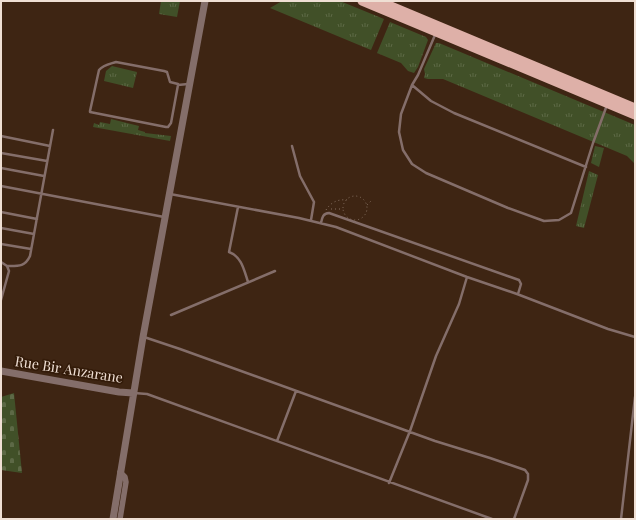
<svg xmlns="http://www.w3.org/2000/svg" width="636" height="520" font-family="'Playfair Display',serif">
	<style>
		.grass { fill: url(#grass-tufts) }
		.cemetery { fill: url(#cemetery-stones) }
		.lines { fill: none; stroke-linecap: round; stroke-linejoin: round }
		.path { stroke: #877162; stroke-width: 1; stroke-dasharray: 1 3; stroke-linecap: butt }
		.service { stroke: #846e6a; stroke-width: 2.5 }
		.minor { stroke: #846e6a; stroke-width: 5.5 }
		.tertiary { stroke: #846e6a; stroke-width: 7 }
		.primary { stroke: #deb0a8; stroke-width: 9 }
		.labels { text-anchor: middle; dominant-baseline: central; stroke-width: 3.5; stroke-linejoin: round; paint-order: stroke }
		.street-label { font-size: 14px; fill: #efdfd4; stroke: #331b09 }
	</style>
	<defs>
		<pattern id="grass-tufts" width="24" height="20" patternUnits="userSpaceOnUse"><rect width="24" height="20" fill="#415028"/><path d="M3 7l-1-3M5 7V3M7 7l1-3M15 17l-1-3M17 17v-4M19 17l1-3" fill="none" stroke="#5d6946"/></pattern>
		<pattern id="cemetery-stones" width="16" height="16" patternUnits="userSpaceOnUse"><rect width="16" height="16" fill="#415028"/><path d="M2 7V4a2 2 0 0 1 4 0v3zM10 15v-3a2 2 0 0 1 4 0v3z" fill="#5d6946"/></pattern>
	</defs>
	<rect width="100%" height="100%" fill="#3e2513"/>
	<path class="grass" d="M161 1H180L177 17 159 14Z
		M282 1H340L384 19 371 50 270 8Z
		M390 22 426 37 428 40 418 67 414 73 408 71 401 63 377 53Z
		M436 43H439L635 125V164L627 156 443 79H428L424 78 425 74 424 69Z
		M112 66 137 72 133 88 104 81 106 71Z
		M111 119 139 126 138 130 145 132V133L171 136 170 141 93 127 94 123 99 125 100 122 110 124Z
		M595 146 604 148 599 167 591 163Z
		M589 171 598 175 584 228 576 226Z"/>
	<path class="cemetery" d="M14 393 22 473 1 470V397Z"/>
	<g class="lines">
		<path class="path" d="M343 208a12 12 0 1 1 24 0a12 12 0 1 1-24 0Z
			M367 205 372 200
			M331 209H343
			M326 210C331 202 338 199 347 200"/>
		<path class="service" d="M435 35 418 75 412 85 401 114 399 132 403 150 412 164 426 173 508 208 544 221 559 220 571 213 593 143 607 105
			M178 84 170 82 167 72 164 71 116 62C110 64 103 65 99 70L90 111V112L166 127H168L171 123 178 85 188 84
			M412 85 431 101 454 113 586 167
			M1 136 50 146
			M292 146 300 176 314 202 311 220
			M1 153 47 161
			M1 168 44 176
			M1 186 164 217
			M170 194 299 218 336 227 467 277 517 294 608 329 635 337
			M238 207 229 252C242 257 244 270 248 282
			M1 212 37 219
			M321 223C322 218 323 213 329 213L519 280 521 284 518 294
			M1 228 34 234
			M1 244 31 249
			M1 262 7 266 9 271 1 300
			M7 266C18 266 25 267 30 256L53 130
			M171 315 275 271
			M144 337 180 349 435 441 490 458 525 470 528 474V480L514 519
			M134 393 147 394 492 519
			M277 441 296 391
			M389 483 410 431 436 356 459 304 467 277
			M621 519 635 397"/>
		<path class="minor" d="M120 472 125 477 126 482 120 519"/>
		<path class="tertiary" d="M1 371 119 392 133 393
			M113 519 143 337 205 1"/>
		<path class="primary" d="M362 1 635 115
			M379 1 635 108"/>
	</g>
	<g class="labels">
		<g class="street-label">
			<text transform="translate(69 369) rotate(9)">Rue Bir Anzarane</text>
		</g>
	</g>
	<rect width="636" height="520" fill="none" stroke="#efdfd4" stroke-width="4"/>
</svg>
